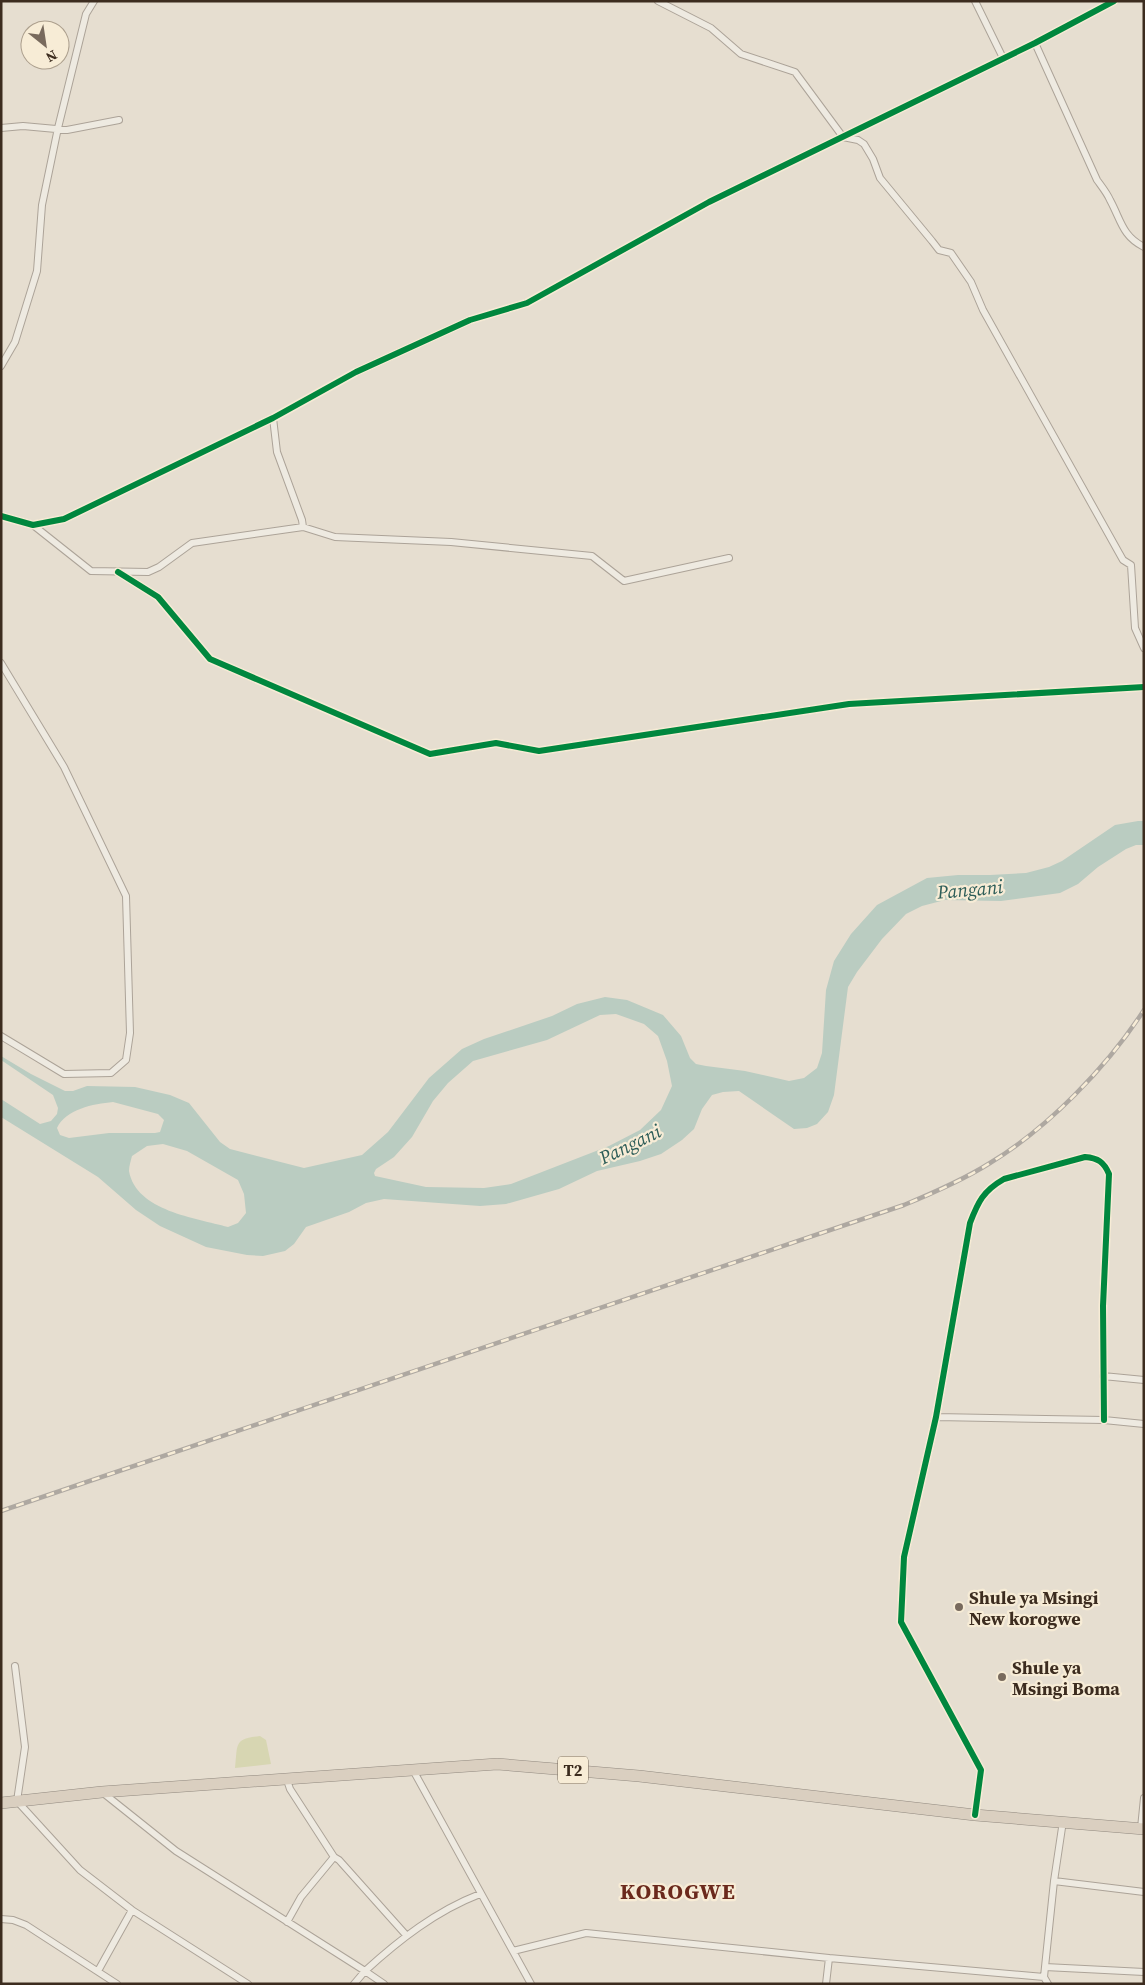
<svg xmlns="http://www.w3.org/2000/svg" width="1145" height="1985" font-family="'Source Serif 4',serif">
	<style>
		.green { fill: #d7d6b2 }
		.water { fill: #baccc1; fill-rule: evenodd }
		.lines { fill: none; stroke-linecap: round; stroke-linejoin: round }
		.street-casing { stroke: #aca398; stroke-width: 8 }
		.highway-casing { stroke: #91897f; stroke-width: 12 }
		.street { stroke: #eeeae1; stroke-width: 6 }
		.highway { stroke: #dacfc0; stroke-width: 11 }
		.rail-casing { stroke: #aea8a1; stroke-width: 4.5 }
		.rail { stroke: #f7ecd6; stroke-width: 2.5; stroke-dasharray: 8; stroke-linecap: butt }
		.cycleway-casing { stroke: #f7ecd6; stroke-width: 9 }
		.cycleway { stroke: #00873e; stroke-width: 6 }
		.poi-dot { fill: #786a5d; stroke: #f7ecd6; stroke-width: 2 }
		.labels { text-anchor: middle; dominant-baseline: central; stroke-width: 4.5; stroke-linejoin: round; paint-order: stroke }
		.shield { fill: #f7ecd6; stroke: #746656; stroke-width: 1 }
		.shield-label { font-size: 16px; font-weight: bold; fill: #3c2c1f }
		.poi-label { font-size: 18px; font-weight: bold; fill: #3c2c1f; stroke: #f7ecd6; text-anchor: start }
		.water-label { font-size: 19px; font-style: italic; fill: #2d5d58; stroke: #f7ecd6 }
		.district-label { font-size: 22px; font-weight: bold; letter-spacing: 1px; fill: #6b291c; stroke: #f7ecd6 }
	</style>
	<rect width="100%" height="100%" fill="#e6ded0"/>
	<path class="green" d="M260 1736 266 1740 271 1764 235 1768C238 1744 233 1739 260 1736Z"/>
	<path class="water" d="M1138 821H1144V845H1136L1126 849 1098 867 1078 884 1060 893 1001 901 945 900 922 906 906 914 882 939 857 972 848 987 834 1095 828 1112 817 1124 807 1128 794 1129 739 1091 723 1092 712 1095 702 1109 694 1129 682 1140 661 1154 640 1161 597 1171 559 1189 506 1204 480 1206 384 1199 366 1203 349 1212 306 1227 294 1244 285 1251 263 1256 247 1255 206 1247 160 1226 136 1210 98 1177 1 1117V1099L40 1124 51 1121 57 1114 58 1108 53 1095 1 1060V1056L31 1074 65 1091H73L87 1086 135 1087 170 1095 189 1103 220 1142 230 1149 304 1168 362 1155 388 1132 429 1078 462 1049 484 1039 552 1016 577 1004 605 997 627 1000 663 1015 681 1036 690 1058 696 1064 706 1066 745 1071 789 1081 804 1078 817 1068 822 1053 826 990 834 961 851 934 877 905 927 878 958 875H990L1026 873 1049 867 1062 861 1115 825ZM616 1014 644 1024 658 1036 667 1061 672 1086 661 1110 640 1130 609 1146 511 1184 484 1188 426 1187 375 1176 374 1173 376 1169 394 1157 412 1137 433 1101 448 1083 473 1061 547 1040 600 1015ZM113 1102 158 1114 164 1120 160 1132 155 1133H109L69 1138 60 1135 57 1128C66 1109 93 1104 113 1102ZM163 1144 187 1151 238 1180 244 1194 246 1213 238 1223 228 1227C196 1218 136 1211 129 1171 129 1166 131 1160 132 1156L147 1146Z"/>
	<g class="lines">
		<defs>
			<path id="street" d="M658 1 711 28 741 54 795 72 843 137 858 140 864 144 873 159 880 178 932 241 939 250 951 253 971 282 983 310 1123 560 1131 565 1135 628 1144 648
				M975 1 1003 58
				M1035 43 1097 180C1102 187 1107 193 1110 200 1121 220 1122 236 1144 247
				M1 128 23 126 67 130 119 120
				M1 366 15 342 37 271 42 205 58 128 86 14 94 1
				M273 418 277 452 302 520 303 527
				M1 516 33 525 64 519 273 418 356 372 470 320 527 303 709 202 1035 43 1114 1
				M33 525 91 571 148 572 159 567 192 543 303 527 335 537 451 542 592 556 624 581 729 558
				M118 572 158 597 210 659 430 754 496 743 539 751 849 704 1144 687
				M1 663 64 767 126 896 130 1033 126 1060 111 1073 64 1074 1 1036
				M1103 1376 1144 1380
				M936 1417 1104 1420 1144 1424
				M15 1666 25 1747 17 1801 80 1870 132 1910 248 1984
				M413 1770 531 1984
				M287 1780 290 1789 334 1857 339 1860 406 1935
				M102 1792 176 1851 365 1971C399 1940 436 1911 480 1894
				M975 1815 981 1770 901 1622 904 1557 936 1417 970 1223C978 1202 983 1191 1004 1179L1085 1157C1098 1158 1104 1162 1109 1174L1103 1306 1104 1420
				M1141 1828 1144 1798
				M1054 1881 1144 1892
				M1 1919 13 1920 26 1925 117 1984
				M287 1922 301 1897 334 1857
				M513 1951 586 1933 829 1958 1044 1977
				M1045 1967 1144 1972
				M98 1971 132 1910
				M354 1984 365 1971 384 1984
				M826 1984 829 1958
				M1048 1984 1044 1977 1045 1967 1054 1881 1063 1821"/>
			<path id="highway" d="M1 1803 102 1792 497 1764 639 1776 975 1815 1144 1829"/>
		</defs>
		<use href="#street" class="street-casing"/>
		<use href="#highway" class="highway-casing"/>
		<use href="#street" class="street"/>
		<use href="#highway" class="highway"/>
		<defs>
			<path id="rail" d="M1 1511 904 1205C933 1193 963 1180 990 1163 1048 1128 1107 1067 1144 1010"/>
		</defs>
		<use href="#rail" class="rail-casing"/>
		<use href="#rail" class="rail"/>
		<defs>
			<path id="cycleway" d="M1 516 33 525 64 519 273 418 356 372 470 320 527 303 709 202 1035 43 1114 1
				M118 572 158 597 210 659 430 754 496 743 539 751 849 704 1144 687
				M975 1815 981 1770 901 1622 904 1557 936 1417 970 1223C978 1202 983 1191 1004 1179L1085 1157C1098 1158 1104 1162 1109 1174L1103 1306 1104 1420"/>
		</defs>
		<use href="#cycleway" class="cycleway-casing"/>
		<use href="#cycleway" class="cycleway"/>
	</g>
	<g class="poi-dot">
		<circle cx="959" cy="1607" r="5"/>
		<circle cx="1002" cy="1677" r="5"/>
	</g>
	<g class="labels">
		<rect class="shield" x="558" y="1756.5" width="30" height="27" rx="4"/>
		<g class="shield-label">
			<text x="573" y="1770">T2</text>
		</g>
		<g class="poi-label">
			<text x="969" y="1597">Shule ya Msingi<tspan x="969" dy="21">New korogwe</tspan></text>
			<text x="1012" y="1667">Shule ya<tspan x="1012" dy="21">Msingi Boma</tspan></text>
		</g>
		<g class="water-label">
			<text transform="translate(970 889) rotate(-5)">Pangani</text>
			<text transform="translate(630 1144) rotate(-26)">Pangani</text>
		</g>
		<g class="district-label">
			<text x="678" y="1891">KOROGWE</text>
		</g>
	</g>
	<rect width="1145" height="1985" fill="none" stroke="#3c2c1f" stroke-width="5"/>
	<g transform="translate(45 45) rotate(150)"><circle r="24" fill="#f7ecd6" stroke="#ac9f8d"/>
	<path d="M0-4L9 19L0 12L-9 19Z" fill="#786a5d"/>
	<text y="-8" font-size="14" font-weight="bold" text-anchor="middle" fill="#3c2c1f">N</text>
	</g>
</svg>
